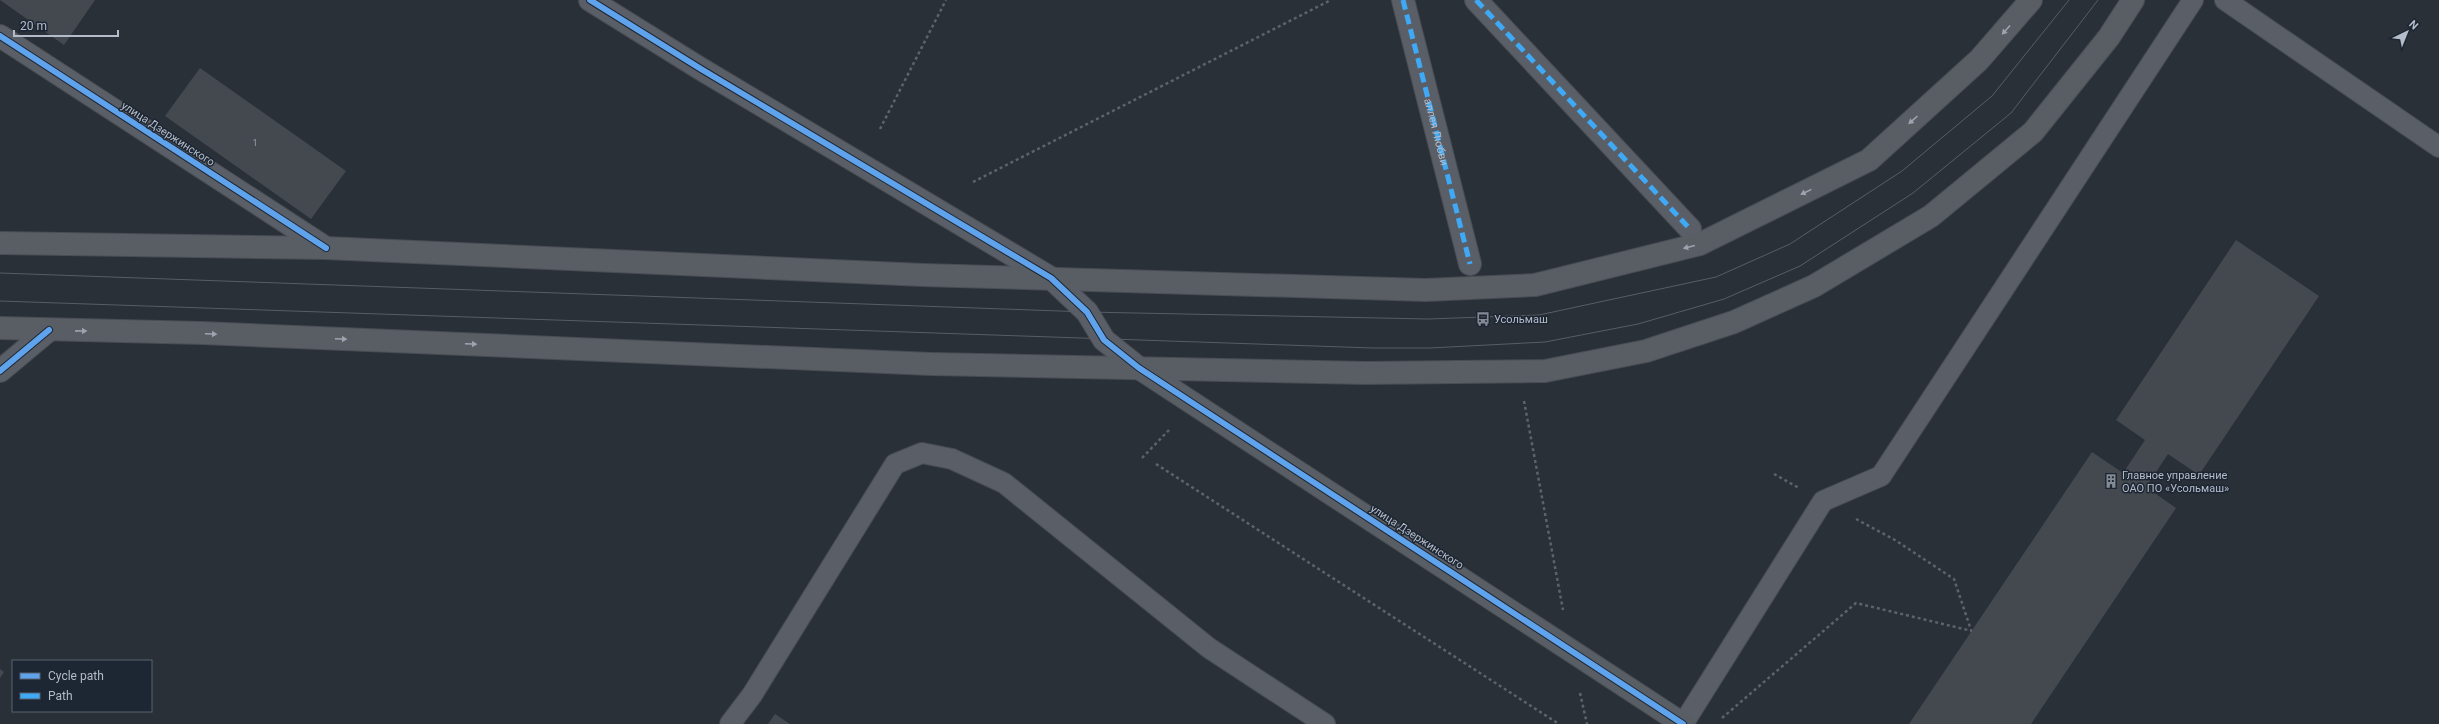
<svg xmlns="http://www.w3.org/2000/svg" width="2439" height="724" font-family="Roboto,sans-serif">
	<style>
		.building { fill: #444950 }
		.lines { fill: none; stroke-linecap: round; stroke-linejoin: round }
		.lane-casing { stroke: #484c53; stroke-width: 22 }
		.street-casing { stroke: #484c53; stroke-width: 24 }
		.secondary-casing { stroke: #484c53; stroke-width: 24 }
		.path { stroke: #5d636a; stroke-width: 2.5; stroke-dasharray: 3 3; stroke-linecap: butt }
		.lane { stroke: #5a5e66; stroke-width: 20 }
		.street { stroke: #5a5e66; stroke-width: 22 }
		.secondary { stroke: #595d64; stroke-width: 22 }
		.tram { stroke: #595d64; stroke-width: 1 }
		.quiet { stroke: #3fa9f5; stroke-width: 5; stroke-dasharray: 10 5; stroke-linecap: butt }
		.cycleway-casing { stroke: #1d2633; stroke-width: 8 }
		.cycleway { stroke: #60a3ed; stroke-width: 6 }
		.oneway { fill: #9da4b0 }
		.labels { text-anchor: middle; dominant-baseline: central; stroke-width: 3; stroke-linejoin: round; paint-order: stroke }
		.number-label { font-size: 9px; fill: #989fab }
		.street-label { font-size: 11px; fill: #b4bcc9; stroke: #1d2633 }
		.poi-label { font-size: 11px; fill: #b4bcc9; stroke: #1d2633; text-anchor: start }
	</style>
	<rect width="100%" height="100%" fill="#2a3038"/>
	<path class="building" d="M0 0H95L64 45Z
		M200 68 346 171 311 219 165 116Z
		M2236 240 2319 296 2199 475 2168 454 2146 487 2176 508 2031 724H1909L2092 452 2123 473 2145 440 2116 420Z
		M0 669 4 672 0 678Z
		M775 714 790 724H768Z"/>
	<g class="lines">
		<defs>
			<path id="lane" d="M2225 0 2439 147
				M730 724 752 695 895 464 922 453 952 459 1004 483 1209 648 1325 724
				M1683 724 1823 501 1881 476 2193 0"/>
			<g id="street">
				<path d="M590 0 701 69 1051 278 1087 312 1104 340 1139 368"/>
				<path id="s1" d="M1403 0 1470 264"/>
				<path d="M1476 0 1690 229"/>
				<path d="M0 36 326 248"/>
				<path d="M0 371 49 330"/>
			</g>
			<path id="secondary" d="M0 243 326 248 923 275 1426 290 1535 285 1700 244 1869 160 1979 60 2031 0
				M0 328 202 333 931 364 1366 373 1545 371 1646 351 1734 322 1814 286 1931 216 2033 132 2109 37 2133 0
				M1139 368 1683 724"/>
		</defs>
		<use href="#lane" class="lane-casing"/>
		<use href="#street" class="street-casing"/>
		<use href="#secondary" class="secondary-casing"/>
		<path class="path" d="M880 129 946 0
			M973 182 1331 0
			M1524 401 1563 610
			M1142 458 1169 430
			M1156 464 1559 724
			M1774 474 1799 488
			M1856 519 1895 540 1954 579 1971 630
			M1580 693 1587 724
			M1722 718 1856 603 1972 631"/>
		<use href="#lane" class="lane"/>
		<use href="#street" class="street"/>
		<use href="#secondary" class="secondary"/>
		<path class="tram" d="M0 273 1087 312 1428 319 1539 315 1716 277 1790 244 1902 171 1992 96 2069 0
			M0 301 1373 348H1430L1545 342 1638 324 1724 299 1800 266 1913 193 2011 113 2098 0"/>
		<path class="quiet" d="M1403 0 1470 264
			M1476 0 1690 229"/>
		<defs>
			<path id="cycleway" d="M590 0 701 69 1051 278 1087 312 1104 340 1139 368 1683 724
				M0 36 326 248
				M0 371 49 330"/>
		</defs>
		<use href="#cycleway" class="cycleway-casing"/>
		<use href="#cycleway" class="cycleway"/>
	</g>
	<defs><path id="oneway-solid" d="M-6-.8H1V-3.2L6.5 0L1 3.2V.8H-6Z"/></defs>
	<g class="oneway">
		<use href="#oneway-solid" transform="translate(2006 30) rotate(132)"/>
		<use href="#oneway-solid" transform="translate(1913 120) rotate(138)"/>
		<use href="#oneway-solid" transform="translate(1806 192) rotate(154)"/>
		<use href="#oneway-solid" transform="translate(1689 247) rotate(166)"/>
		<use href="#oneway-solid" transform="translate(81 331) rotate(1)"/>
		<use href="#oneway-solid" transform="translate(211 334) rotate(2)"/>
		<use href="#oneway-solid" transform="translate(341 339) rotate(2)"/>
		<use href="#oneway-solid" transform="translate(471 344) rotate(2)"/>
	</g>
	<defs>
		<symbol id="bus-bare" viewBox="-9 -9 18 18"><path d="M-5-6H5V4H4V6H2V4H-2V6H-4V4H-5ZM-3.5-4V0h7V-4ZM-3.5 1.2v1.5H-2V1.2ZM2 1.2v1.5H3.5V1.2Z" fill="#848b96" stroke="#1d2633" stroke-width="2.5" paint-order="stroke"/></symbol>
		<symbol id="building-bare" viewBox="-9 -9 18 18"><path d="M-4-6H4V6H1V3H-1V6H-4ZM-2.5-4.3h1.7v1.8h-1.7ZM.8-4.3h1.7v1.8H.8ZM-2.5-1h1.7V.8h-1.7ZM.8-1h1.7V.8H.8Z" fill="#848b96" stroke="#1d2633" stroke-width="2.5" paint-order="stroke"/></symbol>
	</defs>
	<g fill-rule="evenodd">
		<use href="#bus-bare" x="1473" y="309" width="20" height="20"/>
		<use href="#building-bare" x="2101" y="471" width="20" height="20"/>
	</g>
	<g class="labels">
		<g class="number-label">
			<text x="255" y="143">1</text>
		</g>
		<g class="street-label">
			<text stroke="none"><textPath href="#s1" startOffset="136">аллея Любви</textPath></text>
			<text transform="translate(168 134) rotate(33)">улица Дзержинского</text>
			<text transform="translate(1417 537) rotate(33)">улица Дзержинского</text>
		</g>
		<g class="poi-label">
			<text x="1494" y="319">Усольмаш</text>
			<text x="2122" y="475">Главное управление<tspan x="2122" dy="13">ОАО ПО «Усольмаш»</tspan></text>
		</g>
	</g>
	<rect x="12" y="660" width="140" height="52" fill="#1d2633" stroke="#59626f"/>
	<rect x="20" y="673" width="20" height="6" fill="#60a3ed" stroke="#59626f"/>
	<text x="48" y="680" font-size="12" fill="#b4bcc9">Cycle path</text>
	<rect x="20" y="693" width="20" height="6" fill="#3fa9f5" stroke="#59626f"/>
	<text x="48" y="700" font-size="12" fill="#b4bcc9">Path</text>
	<g transform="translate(2407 32) rotate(43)" stroke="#1d2633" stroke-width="3" paint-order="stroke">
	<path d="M0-3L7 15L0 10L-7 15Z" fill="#b4bcc9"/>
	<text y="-6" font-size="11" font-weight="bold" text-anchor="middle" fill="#b4bcc9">N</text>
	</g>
	<path d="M14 30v6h104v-6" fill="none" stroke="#b4bcc9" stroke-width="2"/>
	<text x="20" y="30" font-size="12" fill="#b4bcc9" stroke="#1d2633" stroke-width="3" paint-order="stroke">20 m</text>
</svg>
